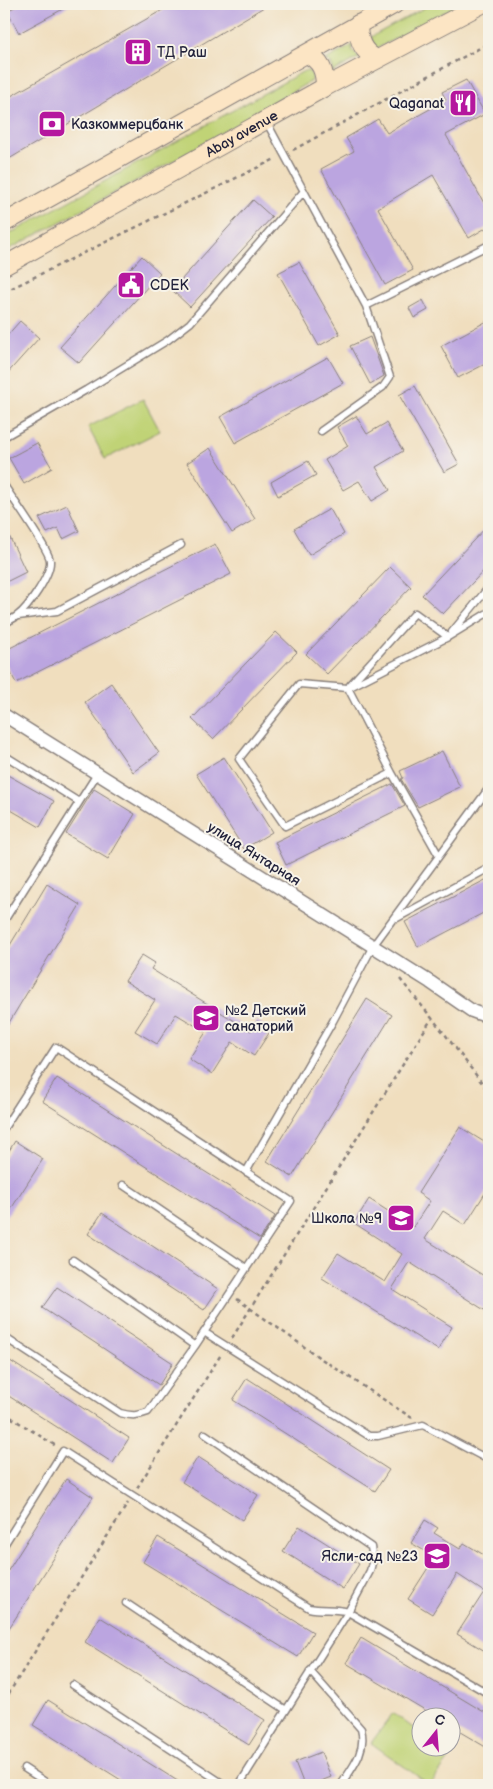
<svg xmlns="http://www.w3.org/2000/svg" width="493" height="1789" font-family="'Balsamiq Sans',sans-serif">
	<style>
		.green { fill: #c0d376; stroke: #717a58 }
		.building { fill: #bba5e0 }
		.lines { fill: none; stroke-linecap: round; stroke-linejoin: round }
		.lane-casing { stroke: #89807c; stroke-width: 9 }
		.street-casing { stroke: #89807c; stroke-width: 15 }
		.secondary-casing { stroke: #89807c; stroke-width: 20 }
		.path { stroke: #89807c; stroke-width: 2.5; stroke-dasharray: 4 4; stroke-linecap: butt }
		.lane { stroke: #fff; stroke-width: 6 }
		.street { stroke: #fff; stroke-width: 12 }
		.secondary { stroke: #fce5c4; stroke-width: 18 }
		.labels { text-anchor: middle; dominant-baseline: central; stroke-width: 4; stroke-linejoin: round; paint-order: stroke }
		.poi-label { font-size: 14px; fill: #22223b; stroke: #f7f3e8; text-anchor: start }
		.street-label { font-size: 14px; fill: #22223b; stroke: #f7f3e8 }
	</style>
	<rect width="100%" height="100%" fill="#f7f3e8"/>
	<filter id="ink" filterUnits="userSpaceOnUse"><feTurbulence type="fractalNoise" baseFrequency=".02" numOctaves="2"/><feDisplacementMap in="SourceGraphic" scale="10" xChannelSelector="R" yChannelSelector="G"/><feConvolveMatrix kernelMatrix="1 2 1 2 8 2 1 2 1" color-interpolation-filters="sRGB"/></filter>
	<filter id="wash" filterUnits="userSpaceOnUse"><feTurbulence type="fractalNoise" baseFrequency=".0096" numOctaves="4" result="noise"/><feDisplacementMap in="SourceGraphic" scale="20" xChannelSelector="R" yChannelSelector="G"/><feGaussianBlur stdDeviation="1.12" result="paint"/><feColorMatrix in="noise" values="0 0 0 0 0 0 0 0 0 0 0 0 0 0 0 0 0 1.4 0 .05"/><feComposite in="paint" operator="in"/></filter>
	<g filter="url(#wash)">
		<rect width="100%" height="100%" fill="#f0debe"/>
		<path class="green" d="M431 4H459L376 49 371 37Z
			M353 45 352 50 357 56H362L331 73 333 68 330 62 325 60Z
			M304 71H309L313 77 311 81 175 160 4 252V237Z
			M143 399 160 431 105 459 88 427Z
			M393 1713 420 1733V1746L440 1747 452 1755 430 1785 371 1743Z"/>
		<g id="blocks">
			<path class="building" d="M20 4H72L19 33 7 11Z
				M173 4H269L4 162V100Z
				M466 80 485 114 446 135 489 212V226L469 238 433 175 378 208 413 270 385 285 321 169 354 151 346 138 378 119 387 133 446 100 442 92Z
				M253 200 272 217 190 307 172 290Z
				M142 256 160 273 79 363 60 347Z
				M299 262 340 334 319 346 278 273Z
				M423 300 428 310 414 318 409 308Z
				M489 320V362L458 378 441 346Z
				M20 321 39 338 4 377V339Z
				M370 337 384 376 370 384 350 346Z
				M328 357 343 383 235 443 220 417Z
				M415 386 459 464 444 472 399 395Z
				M356 416 367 434 386 423 403 451 376 467 390 490 372 501 359 481 343 490 325 460 348 446 337 427Z
				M37 443 52 468 24 484 9 458Z
				M210 448 255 519 232 533 187 463Z
				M308 461 316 475 278 496 271 482Z
				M67 505 79 531 63 539 58 528 47 533 39 518Z
				M330 509 344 534 309 555 294 529Z
				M489 524V565L443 614 422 595Z
				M4 525 26 572 4 583Z
				M215 544 231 574 16 683 4 660V651Z
				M390 567 411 587 327 674 306 654Z
				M276 632 297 652 213 739 192 719Z
				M111 683 159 753 133 772 85 702Z
				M442 751 460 787 418 807 401 779 403 778 400 771Z
				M224 757 272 832 244 849 196 774Z
				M4 773 54 801 40 827 4 806Z
				M392 784 405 806 286 865 275 842Z
				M94 789 135 814 108 859 66 834Z
				M489 878V910L418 947 405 922Z
				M47 884 80 905 4 1031V955Z
				M142 955 155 963 151 969 251 1031 257 1021 271 1030 254 1056 232 1042 212 1074 189 1059 206 1032 176 1014 157 1044 135 1031 155 1000 125 981Z
				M367 999 392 1015 292 1177 267 1161Z
				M57 1078 275 1216 260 1239 42 1101Z
				M460 1127 489 1145V1187L465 1225 443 1211 425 1239 489 1279V1313L409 1262 392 1289 452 1327 438 1350 322 1278 338 1253 385 1282 402 1254 354 1223 369 1199 413 1227 430 1201 418 1193Z
				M15 1141 43 1159 4 1220V1159Z
				M102 1213 218 1289 204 1310 88 1234Z
				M57 1287 173 1363 159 1385 42 1308Z
				M4 1357 129 1438 113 1463 4 1393Z
				M247 1378 389 1470 375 1491 233 1400Z
				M198 1457 258 1495 242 1520 182 1482Z
				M66 1479 93 1497 4 1636V1577Z
				M425 1520 438 1528 434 1533 460 1549 464 1543 489 1558V1644L485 1651 457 1634 484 1592 457 1574 432 1614 408 1599 435 1557 411 1543Z
				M299 1526 359 1564 343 1589 283 1551Z
				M158 1537 313 1632 298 1657 143 1562Z
				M100 1617 265 1720 249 1745 85 1642Z
				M361 1638 489 1715V1749L450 1726V1716H435L346 1663Z
				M48 1700 184 1785H129L33 1725Z
				M321 1752 331 1777 311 1785H304L295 1762Z"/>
		</g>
	</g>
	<g filter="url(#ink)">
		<use href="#blocks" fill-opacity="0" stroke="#89807c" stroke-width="1"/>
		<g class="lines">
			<defs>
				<path id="lane" d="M266 121 366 306 390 377 383 387 321 431
					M366 306 489 245
					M4 437 86 390 168 340 190 323 304 191
					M4 485C12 498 50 551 50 561 51 575 28 608 17 616 13 619 8 621 4 624
					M18 616 57 611 181 545
					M452 632 489 587
					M350 685 415 613 448 637
					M348 688 392 773 439 856
					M4 755 79 802
					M392 773 285 826 239 759 299 684 348 688 448 637 489 612
					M397 918 489 868
					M4 921 97 774
					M4 1128 56 1047 291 1201 195 1346 148 1412C138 1416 131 1416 120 1413L4 1337
					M246 1172 333 1021 373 946 489 788
					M123 1185 246 1268
					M73 1260 195 1346
					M204 1332 369 1436H378L423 1425 489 1460
					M205 1434 371 1547 373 1559 370 1571 348 1612 239 1785
					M4 1545 63 1451 309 1608C322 1611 335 1608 348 1612L489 1694
					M126 1603 286 1710
					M310 1671 361 1729C367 1751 352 1768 341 1785
					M73 1685 225 1785
					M24 1768 50 1785"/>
				<path id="street" d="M4 715 430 982 472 1011 480 1014 489 1011"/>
				<g id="secondary">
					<path d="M358 24C358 40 362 52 377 59"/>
					<path d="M307 54C321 61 325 71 325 87"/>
					<path d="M4 223 395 4"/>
					<path id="s1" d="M4 266 325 87 482 4"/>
				</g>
			</defs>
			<use href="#lane" class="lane-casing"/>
			<use href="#street" class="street-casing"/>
			<use href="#secondary" class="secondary-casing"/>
			<path class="path" d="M293 150 489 43
				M4 292 275 159
				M400 979 444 1033 489 1092
				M237 1299 320 1358 412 1418
				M232 1338 432 1018
				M4 1413 56 1446
				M137 1488 222 1353
				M4 1701 128 1503"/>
			<use href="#lane" class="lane"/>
			<use href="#street" class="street"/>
			<use href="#secondary" class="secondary"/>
		</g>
	</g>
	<defs>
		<symbol id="building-square" viewBox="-11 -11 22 22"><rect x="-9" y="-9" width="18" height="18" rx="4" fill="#b5179e" stroke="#f7f3e8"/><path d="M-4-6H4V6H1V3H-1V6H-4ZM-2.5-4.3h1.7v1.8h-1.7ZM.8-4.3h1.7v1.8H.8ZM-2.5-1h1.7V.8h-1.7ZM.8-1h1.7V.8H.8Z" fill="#fff"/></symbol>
		<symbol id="restaurant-square" viewBox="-11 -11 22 22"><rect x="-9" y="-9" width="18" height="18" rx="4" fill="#b5179e" stroke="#f7f3e8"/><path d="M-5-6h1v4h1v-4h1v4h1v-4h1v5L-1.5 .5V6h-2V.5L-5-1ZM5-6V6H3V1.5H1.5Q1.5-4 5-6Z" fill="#fff"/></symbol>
		<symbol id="bank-square" viewBox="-11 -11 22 22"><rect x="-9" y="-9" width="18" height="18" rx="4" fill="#b5179e" stroke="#f7f3e8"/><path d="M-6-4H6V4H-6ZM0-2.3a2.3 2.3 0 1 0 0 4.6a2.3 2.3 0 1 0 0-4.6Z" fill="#fff"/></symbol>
		<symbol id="civic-square" viewBox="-11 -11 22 22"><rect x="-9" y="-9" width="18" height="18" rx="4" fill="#b5179e" stroke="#f7f3e8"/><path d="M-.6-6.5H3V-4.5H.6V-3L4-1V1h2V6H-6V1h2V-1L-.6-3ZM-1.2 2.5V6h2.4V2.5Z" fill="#fff"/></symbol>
		<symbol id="school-square" viewBox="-11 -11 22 22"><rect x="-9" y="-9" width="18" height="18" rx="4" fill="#b5179e" stroke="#f7f3e8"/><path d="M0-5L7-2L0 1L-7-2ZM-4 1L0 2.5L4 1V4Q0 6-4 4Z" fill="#fff"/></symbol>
	</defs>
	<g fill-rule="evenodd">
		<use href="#building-square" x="122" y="36" width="32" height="32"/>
		<use href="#restaurant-square" x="447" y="87" width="32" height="32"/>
		<use href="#bank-square" x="36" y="108" width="32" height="32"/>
		<use href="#civic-square" x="115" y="269" width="32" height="32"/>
		<use href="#school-square" x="190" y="1002" width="32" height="32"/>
		<use href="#school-square" x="385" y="1202" width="32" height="32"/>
		<use href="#school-square" x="421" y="1540" width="32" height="32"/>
	</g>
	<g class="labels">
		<g class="poi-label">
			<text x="157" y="52">ТД Раш</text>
			<text x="444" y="103" text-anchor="end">Qaganat</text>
			<text x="71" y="124">Казкоммерцбанк</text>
			<text x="150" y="285">CDEK</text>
			<text x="225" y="1010">№2 Детский<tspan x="225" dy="16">санаторий</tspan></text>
			<text x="382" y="1218" text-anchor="end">Школа №9</text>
			<text x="418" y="1556" text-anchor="end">Ясли-сад №23</text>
		</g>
		<g class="street-label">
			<text stroke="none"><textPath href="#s1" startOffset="272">Abay avenue</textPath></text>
			<text transform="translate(254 854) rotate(32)">улица Янтарная</text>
		</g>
	</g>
	<rect width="493" height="1789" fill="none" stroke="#f7f3e8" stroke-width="20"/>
	<g transform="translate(436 1732) rotate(17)"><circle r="24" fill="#f7f3e8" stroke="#a29fa3"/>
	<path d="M0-4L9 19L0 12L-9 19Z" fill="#b5179e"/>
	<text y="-8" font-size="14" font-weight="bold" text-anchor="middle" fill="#22223b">С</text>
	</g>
</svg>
